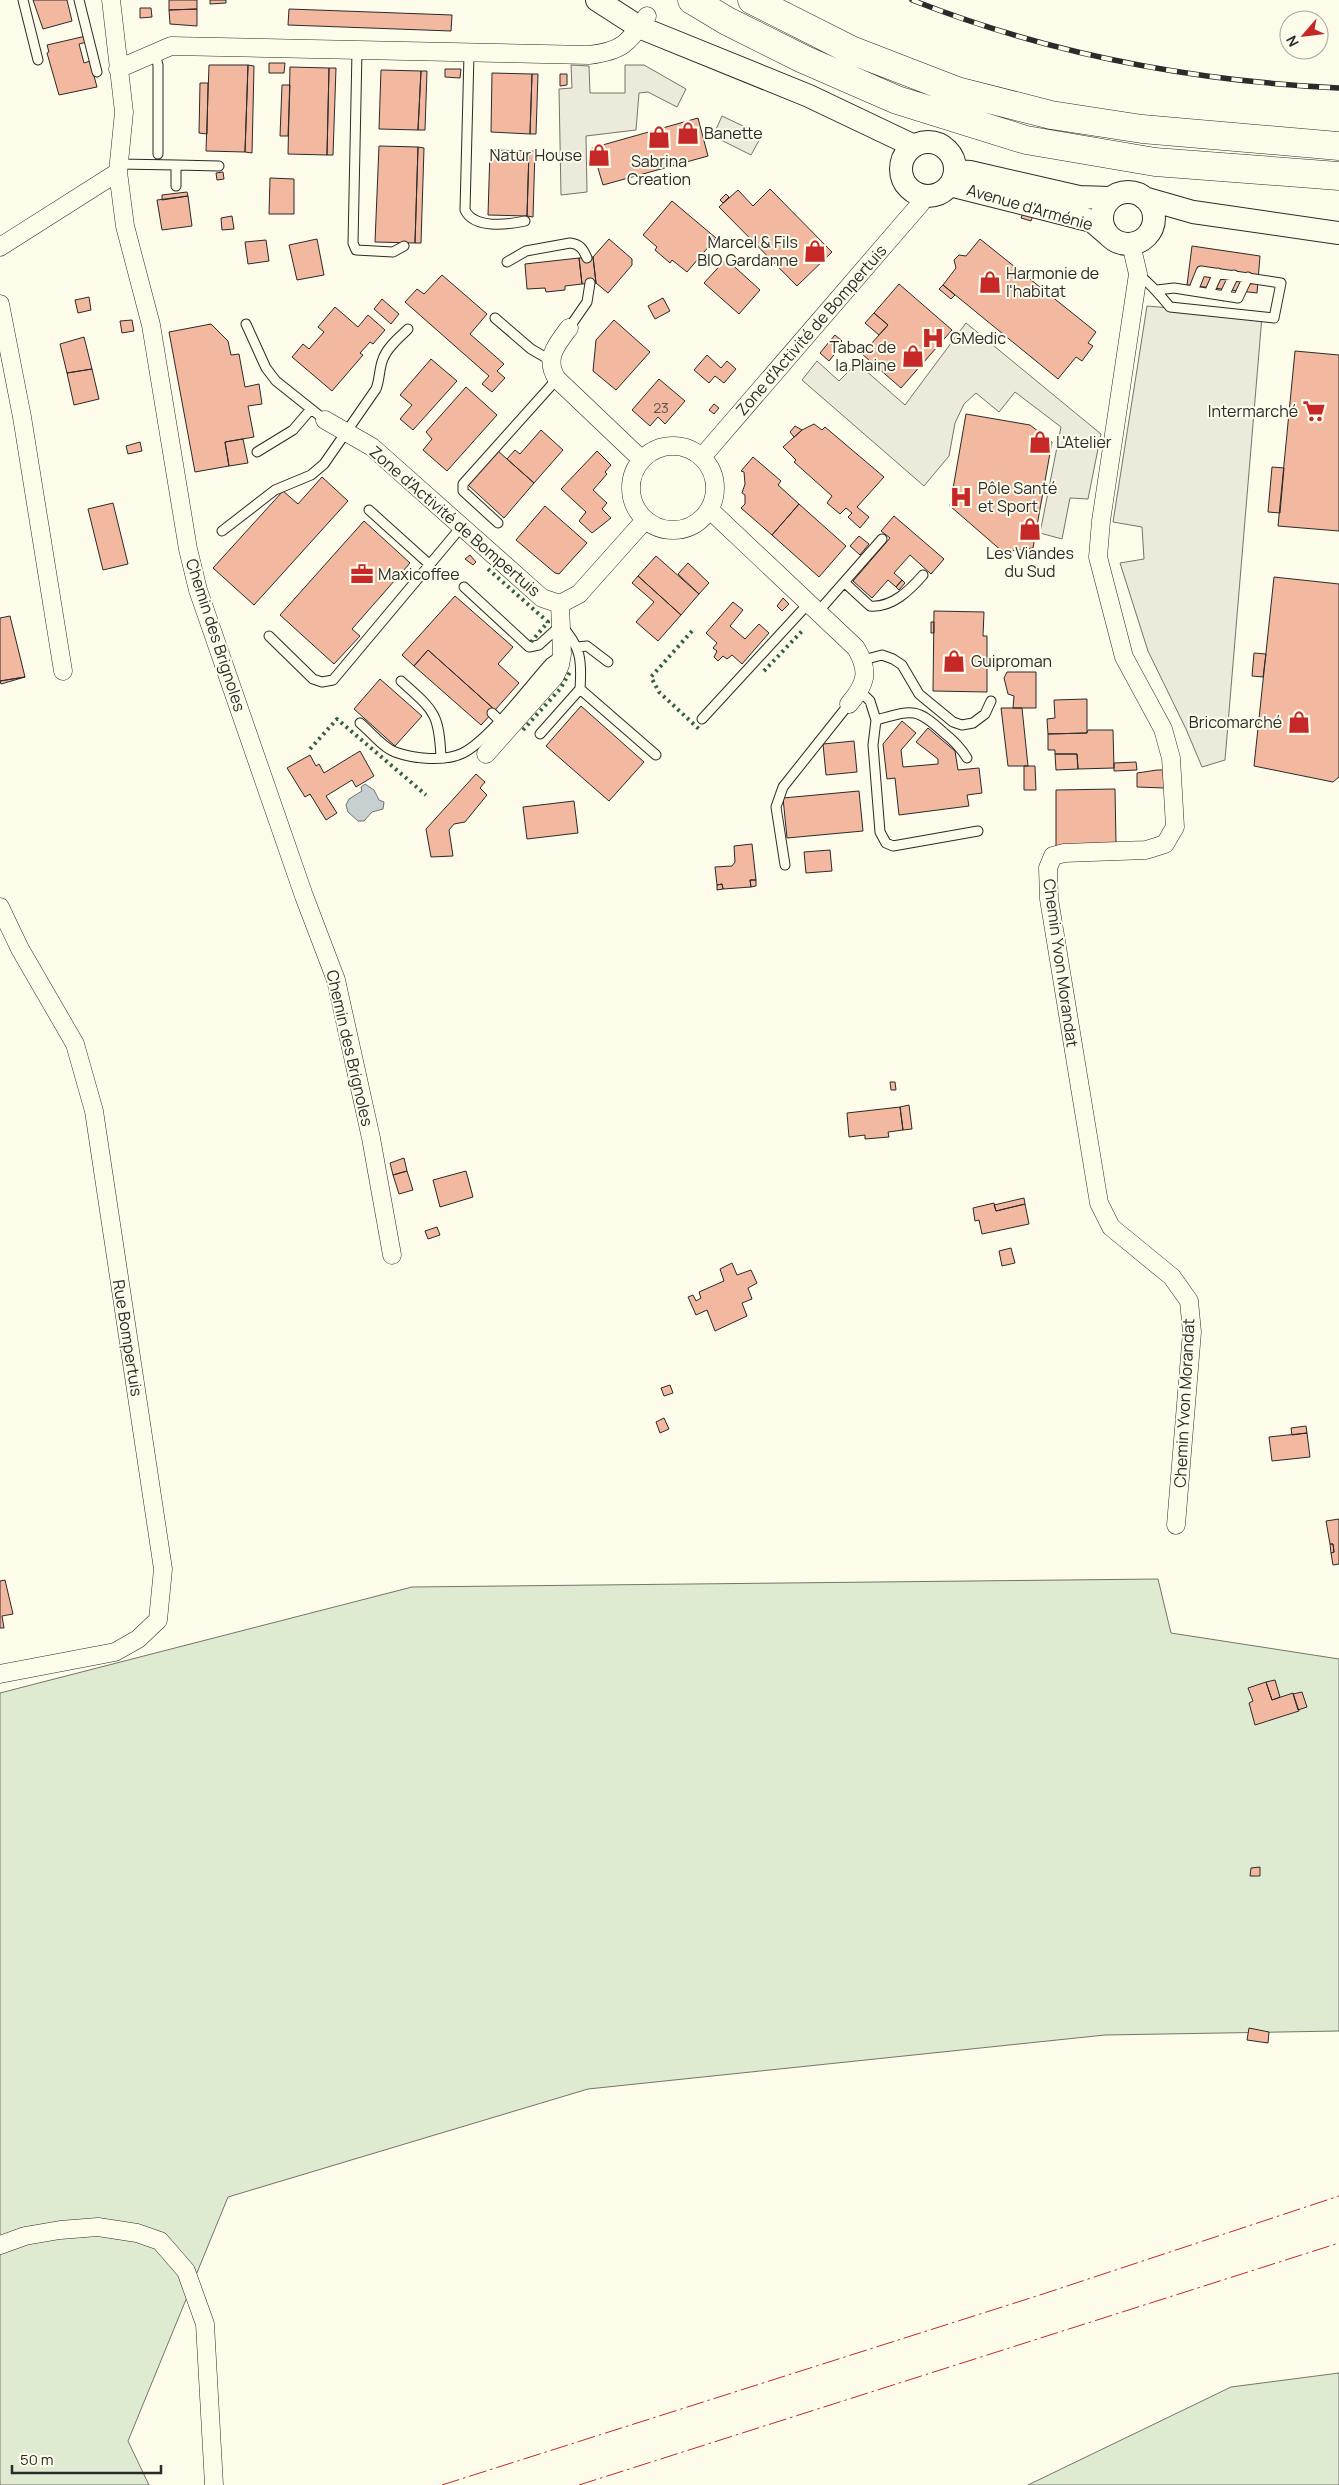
<svg xmlns="http://www.w3.org/2000/svg" width="1339" height="2485" font-family="Manrope,sans-serif">
	<style>
		.green { fill: #deebd1; stroke: #74746e }
		.parking { fill: #eceadb; stroke: #74746e }
		.water { fill: #c7d0d0; stroke: #74746e }
		.building { fill: #f2b8a0; stroke: #2b2b2b }
		.lines { fill: none; stroke-linecap: round; stroke-linejoin: round }
		.service-casing { stroke: #2b2b2b; stroke-width: 11 }
		.minor-casing { stroke: #2b2b2b; stroke-width: 19 }
		.tertiary-casing { stroke: #2b2b2b; stroke-width: 24 }
		.trunk-casing { stroke: #2b2b2b; stroke-width: 29 }
		.service { stroke: #fdfbea; stroke-width: 9 }
		.minor { stroke: #fdfbea; stroke-width: 18 }
		.tertiary { stroke: #fdfbea; stroke-width: 22 }
		.trunk { stroke: #fdfbea; stroke-width: 28 }
		.rail-casing { stroke: #2b2b2b; stroke-width: 5.5 }
		.rail { stroke: #fdfbea; stroke-width: 4; stroke-dasharray: 11; stroke-linecap: butt }
		.hedge { stroke: #34623c; stroke-width: 4; stroke-dasharray: 2.5 4; stroke-linecap: butt }
		.power { stroke: #c62828; stroke-width: 1; stroke-dasharray: 18 4 2.5 4; stroke-linecap: butt }
		.labels { text-anchor: middle; dominant-baseline: central; stroke-width: 4; stroke-linejoin: round; paint-order: stroke }
		.number-label { font-size: 14px; fill: #5d4e48 }
		.poi-label { font-size: 16px; fill: #2b2b2b; stroke: #fdfbea; text-anchor: start }
		.street-label { font-size: 16px; fill: #2b2b2b; stroke: #fdfbea }
	</style>
	<rect width="100%" height="100%" fill="#fdfbea"/>
	<path class="green" d="M1158 1579 1171 1633 1339 1659V2031L1105 2035 588 2089 228 2197 128 2441 149 2485H0V1693L412 1587Z
		M1339 2373V2485H1028L1231 2387Z"/>
	<path class="parking" d="M571 65 589 66 590 93H625V65H644L686 89 677 107 648 92 639 93 636 130 586 136 587 192 561 195 559 89 572 88Z
		M722 116 762 135 751 155 713 136Z
		M1147 306 1262 316 1225 760 1202 767 1186 729 1148 651 1120 563 1144 559 1142 527 1113 522Z
		M966 323 1101 434 1088 499 1070 498 1062 539 1040 533 1061 427 1015 392 999 412 976 393 964 404 955 423 949 456 924 486 802 380 817 361 839 381 857 363 905 405Z"/>
	<path class="water" d="M365 784 374 790 379 800 384 802 383 809 372 812 364 821H358L348 812 346 805 349 799 362 791 361 787Z"/>
	<path class="building" d="M33 0H67L72 21 43 29Z
		M169 0H197V9L169 10Z
		M226 0V3L210 4V0Z
		M140 8H151L152 17 140 18Z
		M197 9V26L170 24 169 10Z
		M289 9 452 15 451 31 288 25Z
		M86 36 87 42 79 44 84 63 90 61 97 87 59 95 47 53 49 52 47 45Z
		M269 63H285L284 73H269Z
		M209 65H248L245 152 206 151Z
		M248 65 254 66 252 153 245 152Z
		M290 67 329 68 327 155 288 154Z
		M329 68H336L333 155H327Z
		M445 69H461L460 78 445 77Z
		M381 70 421 71 418 130 379 129Z
		M421 71H427L425 130H418Z
		M492 73 532 74 530 134 491 132Z
		M532 74H538L536 134H530Z
		M560 74H567V85L560 86Z
		M200 83H208L207 134 199 133Z
		M282 85H290L288 136H280Z
		M698 118 708 156 603 185 592 148Z
		M379 146 418 147 415 243 375 242Z
		M418 147 424 148 421 243H415Z
		M490 150 529 151 527 216 488 215Z
		M529 151H535L533 217 527 216Z
		M223 172 224 179 217 180 216 173Z
		M270 178 294 179V214H269Z
		M770 189 832 252 797 286 719 207 738 190 753 206Z
		M187 192 188 196 162 200V195Z
		M726 194 729 197 723 203 720 200Z
		M188 196 192 226 162 230 157 200Z
		M672 201 716 238 687 272 672 260 670 263 655 250 657 247 643 235Z
		M1023 213 1033 216 1031 221 1021 218Z
		M232 216 234 229 222 230 221 218Z
		M317 239 324 275 297 280 289 245Z
		M609 239 632 259V265L608 293 596 283 593 257Z
		M980 239 1096 332 1088 343 1093 346 1082 361 1076 357 1058 379 943 285 956 268 954 260 959 255 966 256Z
		M266 240 269 261 248 264 245 242Z
		M1192 246 1260 256 1257 293 1187 285Z
		M593 257 596 283 582 284 579 258Z
		M579 258 582 284 565 286V290L546 292 545 288 527 289 525 264Z
		M726 259 760 290 739 314 704 283Z
		M442 275 487 314 470 334 504 364 497 371 505 378 492 392 482 384 489 376 405 302 417 289 424 294Z
		M899 284 952 330 901 388 862 354 888 325 874 313Z
		M943 285 955 295 951 299 939 289Z
		M89 297 91 310 78 313 75 300Z
		M663 298 670 311 655 319 648 306Z
		M382 299 399 314 391 324 374 309Z
		M335 307 358 327 368 315 385 330 373 344 370 342 360 353 363 355 332 391 292 357 303 344 309 349 324 332 318 327Z
		M874 313 888 325 879 335 865 323Z
		M132 320 134 331 122 333 120 321Z
		M614 320 650 352 616 390 593 371 596 340Z
		M211 324 228 341 231 355 239 354 245 387 259 384 262 404 248 406 254 437 225 442 229 466 195 472 169 332Z
		M835 335 842 341 836 348 829 342Z
		M84 337 92 369 67 373 60 344Z
		M829 342 838 350 829 361 820 353Z
		M1295 351 1339 355V531L1278 526Z
		M707 355 721 368 727 361 736 369 724 383 715 376 709 383 694 370Z
		M431 359 457 381 413 430 400 419 412 405 400 395Z
		M92 369 99 399 74 405 67 373Z
		M659 379 685 401 665 424 658 417 650 426 632 410Z
		M466 387 497 415 447 471 423 450 432 439 426 432Z
		M714 404 719 408 714 414 709 410Z
		M966 414 1030 425 1052 442 1033 548 1003 552 950 506Z
		M814 424 822 430 825 427 884 477 857 507 869 517 860 528 848 517 852 513 846 508 840 514 827 503 832 496 794 462 796 460 783 447 802 430Z
		M795 426 802 430 794 437 790 432Z
		M541 430 563 450 534 483 507 459 515 450 520 454Z
		M243 439 248 463 229 466 225 442Z
		M140 442 142 451 128 454 126 446Z
		M498 451 534 483 504 518 468 485Z
		M597 451 611 465 605 472 607 474 593 490 607 503 602 509 611 518 592 533 579 521 586 512 561 489Z
		M753 457 781 481 778 485 799 504 772 535 741 508 745 504V495L742 493 745 484 744 472 741 471Z
		M1272 467 1284 468 1280 513 1268 512Z
		M322 477 348 501 254 605 213 568 283 491 298 504Z
		M113 503 128 564 103 570 88 509Z
		M799 504 846 546 819 577 772 535Z
		M545 506 587 543 559 574 555 573 516 540Z
		M894 516 944 559 931 574 910 555 894 573 902 580 896 587 888 580 872 598 853 581 890 538 881 531Z
		M364 521 410 563 352 629 360 636 334 664 280 615Z
		M859 536 869 544 860 555 850 546Z
		M470 555 476 562 473 565 465 559Z
		M656 556 699 594 681 615 638 576Z
		M688 563 709 583 699 594 678 574Z
		M638 576 681 615 658 641 636 622 654 602 632 583Z
		M1274 577 1339 584V777L1333 782 1254 766Z
		M902 580 905 583 899 590 896 587Z
		M455 596 513 647 498 664 519 683 495 710 428 650 414 666 402 655Z
		M783 598 789 604 782 611 777 606Z
		M733 602 743 610 730 626 745 639 759 624 769 633 742 664 732 655 727 659 723 656 718 661 714 657 717 651 713 648 717 643 706 633Z
		M934 611 984 612 983 636H987V692L933 691Z
		M10 616 25 677 0 681V618Z
		M931 622H934V633H931Z
		M428 650 495 710 481 725 414 666Z
		M1254 653 1266 654 1263 677 1252 676Z
		M1007 672H1036V708H1013L1014 696 1008 694 1004 678Z
		M25 677 1 684 0 681Z
		M380 679 422 716 395 746 354 709Z
		M1087 699V733L1048 734 1047 719 1055 718 1054 700Z
		M581 706 644 762 609 801 546 746Z
		M1001 708H1022L1028 766H1008Z
		M902 721 916 733 901 750 903 767 938 764V759L916 742 928 728 955 751 958 770 979 768 982 793 967 795 969 806 899 815 895 778 887 779 883 744Z
		M1088 730H1113L1114 768 1078 769 1077 754H1055V750H1048V734L1087 733Z
		M854 741 857 772 826 775 823 744Z
		M360 751 374 776 356 787 352 780 326 796 337 813 326 820 310 794 305 797 287 768 310 755 316 766 319 764 324 773Z
		M1055 754H1077L1078 769 1056 770Z
		M1136 762 1137 770 1114 771V763Z
		M1024 766H1035L1036 790H1024Z
		M1157 770H1163L1164 788 1137 787V773Z
		M476 774 485 782 480 788 487 795 465 822 454 824 449 830 453 856 431 857 426 829Z
		M1115 789 1116 844 1056 846V790Z
		M859 791 863 831 787 838 783 798Z
		M574 801 578 833 527 839 523 807Z
		M752 844 756 880H750L751 887 723 889 722 884 717 885 715 867 732 866 735 862 734 846Z
		M830 850 832 871 806 873 804 852Z
		M750 880H756V886L751 887Z
		M722 884 723 889 717 890V885Z
		M890 1082H895L896 1090H891Z
		M909 1105 912 1129 903 1130 900 1107Z
		M900 1107 903 1130 888 1132 889 1137 865 1139V1135L849 1137 847 1113Z
		M404 1158 407 1171 393 1175 390 1163Z
		M407 1171 413 1190 399 1194 393 1175Z
		M466 1171 473 1197 440 1207 433 1180Z
		M1024 1198 1025 1204 996 1211 994 1205Z
		M994 1203 996 1211 1025 1204 1029 1224 982 1234 979 1220 975 1221 973 1208Z
		M437 1227 440 1235 428 1239 425 1231Z
		M1011 1248 1015 1263 1002 1266 999 1251Z
		M732 1263 737 1275 751 1270 757 1283 748 1288 752 1299 742 1303 747 1316 715 1331 707 1310 696 1315 688 1297 693 1295 696 1301 701 1298 699 1292 724 1281 720 1269Z
		M670 1385 673 1393 664 1396 661 1388Z
		M664 1418 669 1429 660 1433 656 1422Z
		M1306 1426 1307 1433 1292 1435 1291 1428Z
		M1307 1433 1310 1457 1272 1461 1269 1437Z
		M1339 1519V1564L1333 1565 1331 1553 1334 1552 1333 1544H1330L1326 1521Z
		M1330 1544H1333L1334 1552 1331 1553Z
		M5 1580 13 1614 2 1616 4 1628H0V1581Z
		M1275 1680 1280 1697 1272 1700 1266 1682Z
		M1266 1682 1272 1700 1293 1693 1299 1711 1255 1725 1249 1703 1253 1701 1248 1688Z
		M1302 1692 1307 1707 1298 1710 1293 1694Z
		M1260 1867V1876H1250L1251 1868Z
		M1249 2028 1269 2032 1268 2043 1247 2040Z"/>
	<g class="lines">
		<defs>
			<path id="service" d="M23 0 38 60
				M79 0 97 72
				M357 51 353 243 356 250 393 252 404 246
				M155 53 158 65V154
				M469 54 465 210C474 229 507 225 525 221
				M118 164 176 165V186
				M176 165 219 166
				M507 262 526 251 570 243C580 244 583 249 587 258
				M1138 274C1151 284 1160 295 1170 307L1274 318 1281 283 1201 271 1193 291 1174 288 1157 290
				M1193 291 1238 298 1248 277
				M1209 293 1218 273
				M1224 296 1234 275
				M495 318 531 349 550 360
				M246 324 266 368 276 381 325 420
				M569 328 587 302 590 283
				M257 452 293 430 311 409
				M369 510 429 564
				M498 523 463 491V484L557 379
				M222 531 275 490 311 475 324 464 376 389C380 379 379 368 383 359 387 347 400 337 408 329
				M844 582 870 606C892 608 910 590 923 575
				M464 587 529 647 539 645 561 625C581 647 582 660 580 689L656 755
				M817 613 882 539
				M269 636 313 679 322 682 333 680 462 526
				M577 647 587 646 608 662
				M863 660 882 655 893 659 902 665 919 694 953 722 962 725 973 723 985 714 991 701
				M401 681C434 711 439 712 441 758
				M860 691 870 701 876 720 873 745 880 832 886 843 893 846 978 831
				M492 713 499 720
				M702 719 807 605
				M876 720C912 710 916 707 943 732 953 740 961 748 967 758
				M360 723C371 732 382 747 395 752 414 759 445 762 463 753 490 739 528 687 550 663L560 656
				M540 734 580 689
				M785 865 776 807 783 787 849 704"/>
			<path id="minor" d="M111 0 124 112 118 172 125 226 151 325 188 549 198 590 304 896 336 980 371 1138 392 1255
				M118 69 171 46 589 55C623 51 628 43 647 16
				M1131 244 1138 274 1101 521 1098 557 1124 657 1163 729 1171 758 1175 827 1165 844 1146 850 1064 853 1053 856 1048 868 1049 899 1099 1203 1111 1227 1172 1277 1189 1301 1192 1332 1176 1525
				M0 247 118 172
				M0 304 22 417 63 671
				M569 328C556 345 544 359 557 379L641 459
				M325 420 372 447 542 598 560 604 579 594 645 520
				M631 488a42 42 0 1 1 84 0a42 42 0 1 1-84 0Z
				M702 457 921 203
				M710 510 856 648C870 672 866 684 849 704
				M486 754 555 676 560 665 562 654 560 604
				M0 907 20 949 75 1044 94 1111 163 1569 158 1620 138 1639 115 1652 0 1674
				M0 2245 25 2236 60 2230 98 2227 137 2233 160 2241 186 2271 205 2324 214 2485"/>
			<path id="tertiary" d="M597 0 639 27 809 96 914 146
				M901 169a27 27 0 1 1 54 0a27 27 0 1 1-54 0Z
				M956 171 970 172 1079 197 1110 198
				M950 185 1092 221 1107 234
				M1102 218a26 26 0 1 1 52 0a26 26 0 1 1-52 0Z
				M1144 198 1193 212 1339 233"/>
			<path id="trunk" d="M692 0 727 21 803 59 897 100 1026 140 1155 162 1339 176
				M752 0 851 50 957 91 1051 115 1142 129 1339 146"/>
		</defs>
		<use href="#service" class="service-casing"/>
		<use href="#minor" class="minor-casing"/>
		<use href="#tertiary" class="tertiary-casing"/>
		<use href="#trunk" class="trunk-casing"/>
		<use href="#service" class="service"/>
		<use href="#minor" class="minor"/>
		<use href="#tertiary" class="tertiary"/>
		<use href="#trunk" class="trunk"/>
		<defs>
			<path id="rail" d="M912 0C1049 54 1192 81 1339 88"/>
		</defs>
		<use href="#rail" class="rail-casing"/>
		<use href="#rail" class="rail"/>
		<path class="hedge" d="M488 569 548 622 531 642
			M692 631 651 677 659 692 700 730
			M764 671 803 630
			M523 730 560 689 570 672
			M310 749 337 719 426 795"/>
		<path class="power" d="M442 2485 1043 2294 1339 2196
			M579 2485 1339 2243"/>
	</g>
	<defs>
		<symbol id="shop-bare" viewBox="-9 -9 18 18"><path d="M-5-2.5h2.3a2.7 3.5 0 0 1 5.4 0H5L5.5 6h-11ZM-1.5-2.5h3a1.5 2.3 0 0 0-3 0Z" fill="#c62828" stroke="#fdfbea" stroke-width="2.5" paint-order="stroke"/></symbol>
		<symbol id="hospital-bare" viewBox="-9 -9 18 18"><path d="M-5-5h3v3.5h4V-5h3V5h-3V1.5h-4V5h-3Z" fill="#c62828" stroke="#fdfbea" stroke-width="2.5" paint-order="stroke"/></symbol>
		<symbol id="supermarket-bare" viewBox="-9 -9 18 18"><path d="M-6-5.5h2.5l.6 2H6L4.5 2H-2.5L-4.4-4H-6ZM-1.5 3.2a1.3 1.3 0 1 0 .1 0ZM3 3.2a1.3 1.3 0 1 0 .1 0Z" fill="#c62828" stroke="#fdfbea" stroke-width="2.5" paint-order="stroke"/></symbol>
		<symbol id="office-bare" viewBox="-9 -9 18 18"><path d="M-6-3h4V-5.5h4V-3h4V5H-6ZM-1-4.5V-3h2v-1.5ZM-6 0V1H6V0Z" fill="#c62828" stroke="#fdfbea" stroke-width="2.5" paint-order="stroke"/></symbol>
	</defs>
	<g fill-rule="evenodd">
		<use href="#shop-bare" x="672" y="117" width="32" height="32"/>
		<use href="#shop-bare" x="643" y="121" width="32" height="32"/>
		<use href="#shop-bare" x="583" y="139" width="32" height="32"/>
		<use href="#shop-bare" x="799" y="235" width="32" height="32"/>
		<use href="#shop-bare" x="974" y="266" width="32" height="32"/>
		<use href="#hospital-bare" x="917" y="322" width="32" height="32"/>
		<use href="#shop-bare" x="897" y="340" width="32" height="32"/>
		<use href="#supermarket-bare" x="1298" y="395" width="32" height="32"/>
		<use href="#shop-bare" x="1024" y="426" width="32" height="32"/>
		<use href="#hospital-bare" x="945" y="481" width="32" height="32"/>
		<use href="#shop-bare" x="1014" y="513" width="32" height="32"/>
		<use href="#office-bare" x="346" y="558" width="32" height="32"/>
		<use href="#shop-bare" x="938" y="645" width="32" height="32"/>
		<use href="#shop-bare" x="1283" y="706" width="32" height="32"/>
	</g>
	<g class="labels">
		<g class="number-label">
			<text x="661" y="407">23</text>
		</g>
		<g class="poi-label">
			<text x="704" y="133">Banette</text>
			<text x="582" y="155" text-anchor="end">Natur House</text>
			<text x="659" y="161" text-anchor="middle">Sabrina<tspan x="659" dy="18">Creation</tspan></text>
			<text x="798" y="242" text-anchor="end">Marcel &amp; Fils<tspan x="798" dy="18">BIO Gardanne</tspan></text>
			<text x="1006" y="273">Harmonie de<tspan x="1006" dy="18">l'habitat</tspan></text>
			<text x="950" y="338">GMedic</text>
			<text x="896" y="347" text-anchor="end">Tabac de<tspan x="896" dy="18">la Plaine</tspan></text>
			<text x="1298" y="411" text-anchor="end">Intermarché</text>
			<text x="1056" y="442">L'Atelier</text>
			<text x="978" y="488">Pôle Santé<tspan x="978" dy="18">et Sport</tspan></text>
			<text x="1030" y="553" text-anchor="middle">Les Viandes<tspan x="1030" dy="18">du Sud</tspan></text>
			<text x="378" y="574">Maxicoffee</text>
			<text x="971" y="661">Guiproman</text>
			<text x="1282" y="722" text-anchor="end">Bricomarché</text>
		</g>
		<g class="street-label">
			<text transform="translate(1030 207) rotate(16)">Avenue d'Arménie</text>
			<text transform="translate(811 330) rotate(-49)">Zone d'Activité de Bompertuis</text>
			<text transform="translate(455 521) rotate(41)">Zone d'Activité de Bompertuis</text>
			<text transform="translate(216 635) rotate(72)">Chemin des Brignoles</text>
			<text transform="translate(1061 963) rotate(82)">Chemin Yvon Morandat</text>
			<text transform="translate(350 1048) rotate(77)">Chemin des Brignoles</text>
			<text transform="translate(128 1338) rotate(81)">Rue Bompertuis</text>
			<text transform="translate(1184 1403) rotate(-87)">Chemin Yvon Morandat</text>
		</g>
	</g>
	<g transform="translate(1304 35) rotate(242)"><circle r="24" fill="#fdfbea" stroke="#a9a89e"/>
	<path d="M0-4L9 19L0 12L-9 19Z" fill="#c62828"/>
	<text y="-8" font-size="14" font-weight="bold" text-anchor="middle" fill="#2b2b2b">N</text>
	</g>
	<path d="M12 2465v8h149v-8" fill="none" stroke="#2b2b2b" stroke-width="2.5"/>
	<text x="20" y="2465" font-size="15" fill="#2b2b2b" stroke="#fdfbea" stroke-width="4" paint-order="stroke">50 m</text>
</svg>
